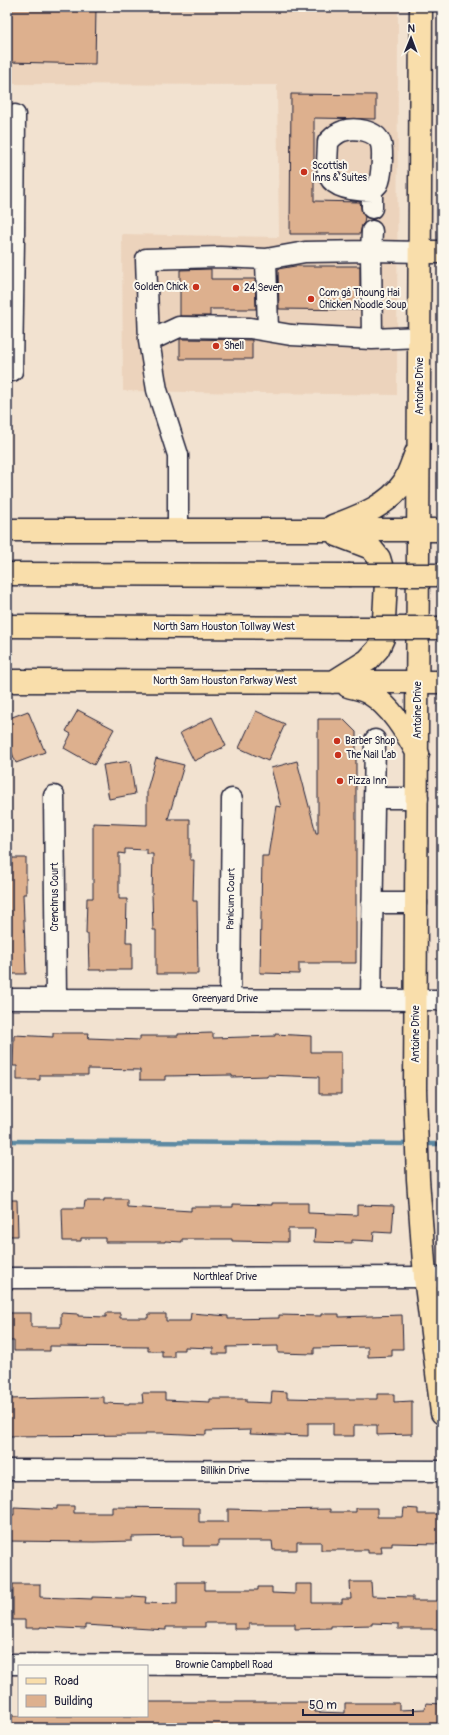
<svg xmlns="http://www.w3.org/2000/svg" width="449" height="1735" font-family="Pangolin,sans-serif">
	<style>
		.built { fill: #ecd3bc }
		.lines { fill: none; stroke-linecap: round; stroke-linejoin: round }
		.stream { stroke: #5d89a2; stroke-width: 4.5 }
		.building { fill: #ddb08e; stroke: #22223b }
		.minor-casing { stroke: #22223b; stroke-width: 23 }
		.major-casing { stroke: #22223b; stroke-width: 25 }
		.highway-casing { stroke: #22223b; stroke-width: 25 }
		.minor { stroke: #fbf7ec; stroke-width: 20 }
		.major { stroke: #f9deab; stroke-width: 22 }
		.highway { stroke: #f9deab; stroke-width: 22 }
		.highway-bridge-casing { stroke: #22223b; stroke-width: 25; stroke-linecap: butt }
		.highway-bridge { stroke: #f9deab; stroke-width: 22 }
		.poi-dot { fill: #c8321e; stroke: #fbf7ec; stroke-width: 1.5 }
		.labels { text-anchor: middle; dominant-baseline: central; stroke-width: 4; stroke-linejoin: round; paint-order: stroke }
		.poi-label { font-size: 10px; fill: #22223b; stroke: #fbf7ec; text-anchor: start }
		.street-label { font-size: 10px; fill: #22223b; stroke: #fbf7ec }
	</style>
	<rect width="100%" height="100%" fill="#f2e2d0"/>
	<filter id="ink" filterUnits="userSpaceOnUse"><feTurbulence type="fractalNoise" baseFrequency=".025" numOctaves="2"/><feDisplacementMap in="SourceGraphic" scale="8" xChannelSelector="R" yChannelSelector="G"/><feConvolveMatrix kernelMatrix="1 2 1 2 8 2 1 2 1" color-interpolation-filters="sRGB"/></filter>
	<g filter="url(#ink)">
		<path class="built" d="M7 7H398L397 395 123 391 122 234 279 237 277 85 7 84Z"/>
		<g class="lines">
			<path class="stream" d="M7 1141 411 1144
				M423 1144H442"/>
		</g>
		<path class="building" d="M7 7H96L95 64 7 62Z
			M291 94 376 95V119L314 118V201L360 202 362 213 365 216 364 223 362 225 360 234H290Z
			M295 266H360V310L279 309 278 269Z
			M211 269V279H255L256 309H210V316H180V270Z
			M180 339 252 340V359H180Z
			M78 710 114 729 94 765 64 748 71 734 66 731Z
			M28 711 45 752 16 763 7 740V719Z
			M256 711 285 724 268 761 239 748Z
			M212 717 226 746 194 761 180 733Z
			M318 719H343L356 732V963H299V974L260 973 262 856H268L276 806 281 807 271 768 297 761 316 833H318Z
			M156 758 184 765 168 819H190V860H194L193 901H197L198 974H156V930H153L152 894 153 854H147V850L125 849V854L119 853V899H127L126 942H132V970H89L88 934H86L87 898H93V823L147 825V790Z
			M130 761 135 794 109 799 103 765Z
			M7 858H26V894H23L26 974H7Z
			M53 1033H89L88 1038 140 1040V1036H178V1034L213 1033V1038L275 1036V1034L311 1036V1052H341V1094H319V1077L267 1075V1076L232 1077V1075L165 1076V1080H140V1070L88 1069V1075H40V1080H17V1066H13L14 1035 53 1037Z
			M104 1199H127V1207L191 1211V1207H233V1204L272 1205V1203H308V1213L357 1215V1205L394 1206 392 1233 374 1232 373 1241 352 1240V1243L314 1242 315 1229H288V1242L232 1241V1239H182V1242L165 1241V1242H105V1238H81V1241H63L62 1208H84L85 1201H104Z
			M7 1200H17L18 1236H7Z
			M7 1313H31V1327H61V1313L78 1314V1316L106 1317V1313H120V1318H148V1314H166V1321H190L191 1313 228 1316V1319L279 1318V1315L321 1316V1314H339V1317L402 1315 403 1349H392V1356L368 1357V1347L314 1348V1354L278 1353V1346L227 1347V1354H213V1348L185 1347V1350H174V1357H162V1351H148V1347L50 1346V1351H14V1341H7Z
			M272 1391 287 1392V1398L328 1399H377V1394H394V1402L412 1401V1434L377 1435V1425H354V1436H333V1423H308V1436L250 1434 251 1430 206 1431V1435L162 1433H146V1435L7 1436V1399L104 1397V1403L129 1404V1403H143L142 1393H165V1400L210 1402V1399H246V1402L271 1403Z
			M57 1506H74V1513H112V1507L199 1508V1522H228V1509L265 1510 330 1509V1512H356V1508H377V1517H403L404 1508 418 1509V1514H440L439 1544 392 1543V1546H381L382 1553H368V1550H321V1542H297V1550H273L272 1541H218V1546H183V1536L132 1537V1541L94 1542 7 1541V1515H14V1507L57 1509Z
			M177 1582H205V1590H258V1587H272V1593L295 1594V1584H312V1603H342V1599H351L350 1582H371L372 1596 413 1597V1601H442V1629H398V1624L372 1623V1625L331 1626V1628L295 1629V1624H249V1629H234V1623H205V1627H166V1630L85 1625V1629L40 1627V1628H25V1620H13V1584H40V1597L92 1599V1597L121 1598H132L133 1596 146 1597 145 1603 177 1604Z
			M147 1702H316L315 1712 345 1713V1703H399V1710L425 1709 426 1703 441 1704 440 1717H442V1728H71L43 1727V1728H9V1716H147Z"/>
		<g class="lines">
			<defs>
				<path id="minor" d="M372 191C359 191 332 190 328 173 326 164 328 152 328 142 333 137 336 133 343 131 354 127 377 130 381 144 383 151 382 177 378 184 376 186 374 188 372 191V208
					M7 239H14L12 371H7
					M14 239 15 115
					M266 259 268 331
					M420 337 372 339 371 251 421 252
					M149 341 146 259 220 257 266 259 305 252 371 251 372 231
					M178 530V455L157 390 149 341 179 327 250 328 291 335 372 339
					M54 796 56 999
					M374 798H418
					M372 903H417
					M7 999 442 1000
					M230 999 232 799
					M371 1000 375 740
					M7 1278 442 1277
					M7 1470 442 1471
					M7 1664 442 1666"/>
				<path id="major" d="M421 7 415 1090 418 1179 425 1277 442 1413
					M421 252H442
					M333 526C359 516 388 506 404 482 409 473 412 463 416 453
					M7 530H442
					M7 681 442 682
					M333 682 368 660 378 649 383 638 386 582 379 558 371 548 337 535
					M348 686C354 688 363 689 369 693 391 706 406 732 418 754"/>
				<path id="highway" d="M7 574 348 575
					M7 626 349 628"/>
			</defs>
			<use href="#minor" class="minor-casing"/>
			<use href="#major" class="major-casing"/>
			<use href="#highway" class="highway-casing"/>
			<use href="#minor" class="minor"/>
			<use href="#major" class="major"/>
			<use href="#highway" class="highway"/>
			<defs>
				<path id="highway-bridge" d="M348 575H442
					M349 628H442"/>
			</defs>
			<use href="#highway-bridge" class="highway-bridge-casing"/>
			<use href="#highway-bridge" class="highway-bridge"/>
		</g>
	</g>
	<g class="poi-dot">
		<circle cx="304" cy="172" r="4"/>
		<circle cx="196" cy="287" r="4"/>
		<circle cx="236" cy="288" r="4"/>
		<circle cx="311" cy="299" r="4"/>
		<circle cx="216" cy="346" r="4"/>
		<circle cx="337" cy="741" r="4"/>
		<circle cx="338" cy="755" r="4"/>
		<circle cx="340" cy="781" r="4"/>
	</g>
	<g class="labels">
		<g class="poi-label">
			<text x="312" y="166">Scottish<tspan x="312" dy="12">Inns &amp; Suites</tspan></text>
			<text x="188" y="287" text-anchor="end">Golden Chick</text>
			<text x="244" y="288">24 Seven</text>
			<text x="319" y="293">Com gá Thoung Hai<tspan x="319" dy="12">Chicken Noodle Soup</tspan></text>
			<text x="224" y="346">Shell</text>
			<text x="345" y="741">Barber Shop</text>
			<text x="346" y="755">The Nail Lab</text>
			<text x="348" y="781">Pizza Inn</text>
		</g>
		<g class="street-label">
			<text transform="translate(420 386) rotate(-90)">Antoine Drive</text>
			<text x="224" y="627">North Sam Houston Tollway West</text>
			<text x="225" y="681">North Sam Houston Parkway West</text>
			<text transform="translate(418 710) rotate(-90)">Antoine Drive</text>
			<text transform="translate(55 897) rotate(-90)">Crenchrus Court</text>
			<text transform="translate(231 899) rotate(-89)">Panicum Court</text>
			<text x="225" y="999">Greenyard Drive</text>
			<text transform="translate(416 1034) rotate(-90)">Antoine Drive</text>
			<text x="225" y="1277">Northleaf Drive</text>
			<text x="225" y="1471">Billikin Drive</text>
			<text x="224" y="1665">Brownie Campbell Road</text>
		</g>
	</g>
	<rect width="449" height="1735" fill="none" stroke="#fbf7ec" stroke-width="24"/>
	<rect x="12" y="12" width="425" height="1711" fill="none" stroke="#22223b" stroke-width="1.5" filter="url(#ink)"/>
	<rect x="18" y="1665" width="130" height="52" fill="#fbf7ec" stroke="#a4a2a5"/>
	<rect x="26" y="1678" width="20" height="6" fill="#f9deab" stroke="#a4a2a5"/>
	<text x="54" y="1685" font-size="12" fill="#22223b">Road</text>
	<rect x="26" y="1695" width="20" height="12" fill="#ddb08e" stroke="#a4a2a5"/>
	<text x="54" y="1705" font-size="12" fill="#22223b">Building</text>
	<g transform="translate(411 38) rotate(1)" stroke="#fbf7ec" stroke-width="3" paint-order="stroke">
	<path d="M0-3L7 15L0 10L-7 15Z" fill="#22223b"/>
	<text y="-6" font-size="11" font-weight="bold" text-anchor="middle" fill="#22223b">N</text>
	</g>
	<path d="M303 1709v6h110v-6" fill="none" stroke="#22223b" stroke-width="2"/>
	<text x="309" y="1709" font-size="12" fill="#22223b" stroke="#fbf7ec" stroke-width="3" paint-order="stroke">50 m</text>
</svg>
